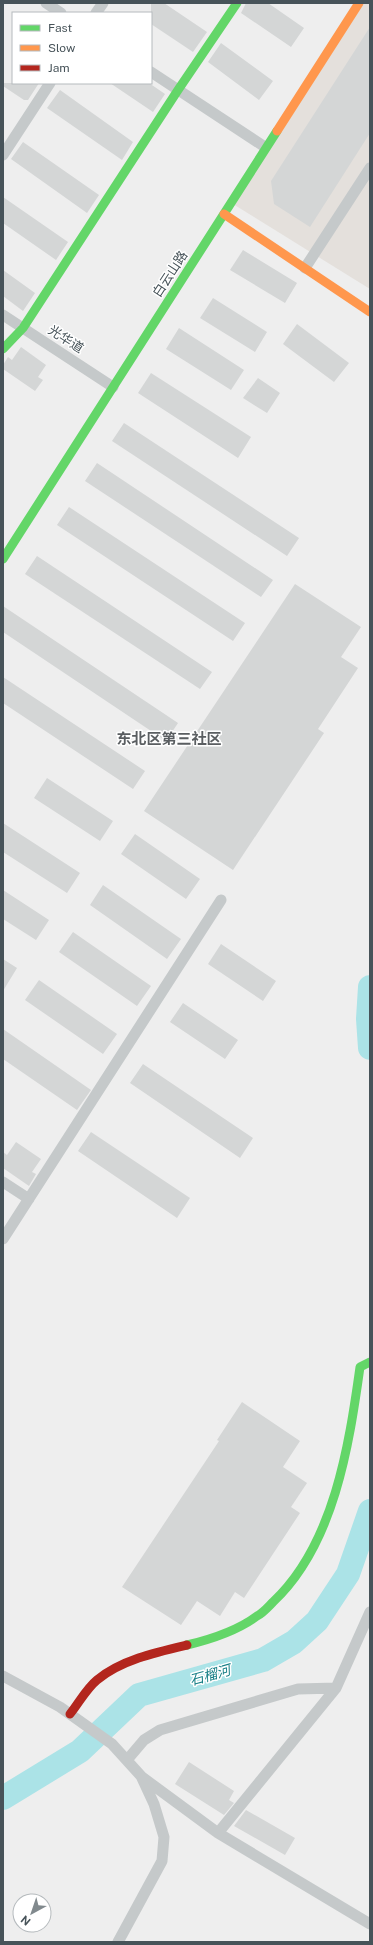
<svg xmlns="http://www.w3.org/2000/svg" width="373" height="1945" font-family="'Public Sans','Noto Sans SC',sans-serif">
	<style>
		.commercial { fill: #e4e0dc }
		.lines { fill: none; stroke-linecap: round; stroke-linejoin: round }
		.river { stroke: #abe3e7; stroke-width: 24 }
		.building { fill: #d4d6d6 }
		.street { stroke: #c5c9ca; stroke-width: 11 }
		.fast { stroke: #63d668; stroke-width: 9 }
		.slow { stroke: #ff974d; stroke-width: 9 }
		.jam { stroke: #b3261e; stroke-width: 9 }
		.labels { text-anchor: middle; dominant-baseline: central; stroke-width: 3; stroke-linejoin: round; paint-order: stroke }
		.street-label { font-size: 13px; fill: #475359; stroke: #fff }
		.water-label { font-size: 14px; font-style: italic; fill: #177f86; stroke: #fff }
		.quarter-label { font-size: 15px; font-weight: bold; fill: #5a5e61; stroke: #fff }
	</style>
	<rect width="100%" height="100%" fill="#eee"/>
	<path class="commercial" d="M363 3H370V289L233 204Z"/>
	<g class="lines">
		<path class="river" d="M370 987 368 1019 370 1048
			M3 1798 80 1751 139 1695 263 1660 294 1642 317 1621 348 1574 370 1511"/>
	</g>
	<path class="building" d="M151 3H164L207 32 193 52 151 24Z
		M246 3H268L304 28 291 47 241 13Z
		M370 27V133L310 227 274 204 271 181Z
		M221 43 273 81 259 100 208 62Z
		M3 83H39L28 100H24L3 86Z
		M110 83H149L165 94 153 112Z
		M60 90 133 142 122 160 47 108Z
		M23 142 99 195 87 213 11 159Z
		M3 197 68 242 56 260 3 223Z
		M243 250 297 283 285 303 230 270Z
		M3 270 35 293 23 311 3 296Z
		M213 298 267 332 255 352 200 318Z
		M297 324 349 363 334 382 283 344Z
		M179 328 244 370 231 390 166 349Z
		M21 347 46 365 38 377 43 380 35 391 3 369V365L8 357 12 360Z
		M151 373 251 437 238 458 138 393Z
		M258 378 280 393 267 413 243 398Z
		M124 423 299 538 287 556 112 441Z
		M97 463 273 580 261 597 85 481Z
		M69 507 245 623 233 641 57 525Z
		M37 556 212 672 200 689 25 574Z
		M295 584 361 627 341 657 358 668 318 729 324 733 233 870 144 811Z
		M3 606 178 723 166 741 3 632Z
		M3 677 145 771 133 789 3 703Z
		M47 778 113 821 100 841 34 798Z
		M3 823 80 873 67 893 3 852Z
		M135 834 200 879 186 899 121 854Z
		M103 885 181 939 167 959 90 905Z
		M3 890 49 920 36 940 3 919Z
		M73 932 151 986 137 1006 59 952Z
		M221 944 276 981 263 1001 208 964Z
		M3 959 17 968 3 991Z
		M39 980 117 1034 103 1054 25 1000Z
		M183 1003 238 1040 225 1059 170 1022Z
		M3 1029 91 1090 77 1110 3 1059Z
		M143 1064 253 1138 240 1158 130 1083Z
		M91 1132 190 1198 177 1218 78 1151Z
		M16 1142 41 1159 32 1172 36 1174 29 1186 3 1168V1152L7 1155Z
		M242 1402 300 1441 283 1467 307 1483 291 1507 300 1513 244 1598 235 1592 220 1616 197 1601 181 1625 122 1587 219 1441 217 1440Z
		M189 1762 234 1791 229 1800 234 1803 224 1815 175 1784Z
		M246 1810 295 1838 285 1855 234 1826Z"/>
	<g class="lines">
		<path class="street" d="M46 3 61 13
			M96 13 103 3
			M151 72 265 147
			M3 155 50 83
			M305 268 370 168
			M3 315 113 387
			M3 1182 29 1199
			M3 1239 221 900
			M3 1676 60 1707 112 1744 141 1776 154 1804 164 1837 162 1861 118 1942
			M127 1760 144 1740 160 1730 298 1689 336 1688 370 1612
			M142 1777 218 1833 370 1924
			M218 1833 336 1688"/>
		<path class="fast" d="M3 349 23 328 178 90 237 3
			M3 559 277 131
			M187 1645C212 1639 237 1631 257 1616 263 1613 268 1607 273 1602 334 1545 349 1446 360 1367L370 1362"/>
		<path class="slow" d="M277 131 359 3
			M224 214 370 312"/>
		<path class="jam" d="M70 1714C79 1703 86 1689 97 1680 121 1660 157 1652 187 1645"/>
	</g>
	<g class="labels">
		<g class="street-label">
			<text transform="translate(170 274) rotate(-57)">白云山路</text>
			<text transform="translate(66 339) rotate(33)">光华道</text>
		</g>
		<g class="water-label">
			<text transform="translate(210 1675) rotate(-16)">石榴河</text>
		</g>
		<g class="quarter-label">
			<text x="169" y="738">东北区第三社区</text>
		</g>
	</g>
	<rect width="373" height="1945" fill="none" stroke="#475359" stroke-width="8"/>
	<rect x="12" y="12" width="140" height="72" fill="#ffffff" stroke="#b5babd"/>
	<rect x="20" y="25" width="20" height="6" fill="#63d668" stroke="#b5babd"/>
	<text x="48" y="32" font-size="12" fill="#475359">Fast</text>
	<rect x="20" y="45" width="20" height="6" fill="#ff974d" stroke="#b5babd"/>
	<text x="48" y="52" font-size="12" fill="#475359">Slow</text>
	<rect x="20" y="65" width="20" height="6" fill="#b3261e" stroke="#b5babd"/>
	<text x="48" y="72" font-size="12" fill="#475359">Jam</text>
	<g transform="translate(32 1913) rotate(220)"><circle r="19" fill="#ffffff" stroke="#b5babd"/>
	<path d="M0-3L7 15L0 10L-7 15Z" fill="#81898d"/>
	<text y="-6" font-size="11" font-weight="bold" text-anchor="middle" fill="#475359">N</text>
	</g>
</svg>
